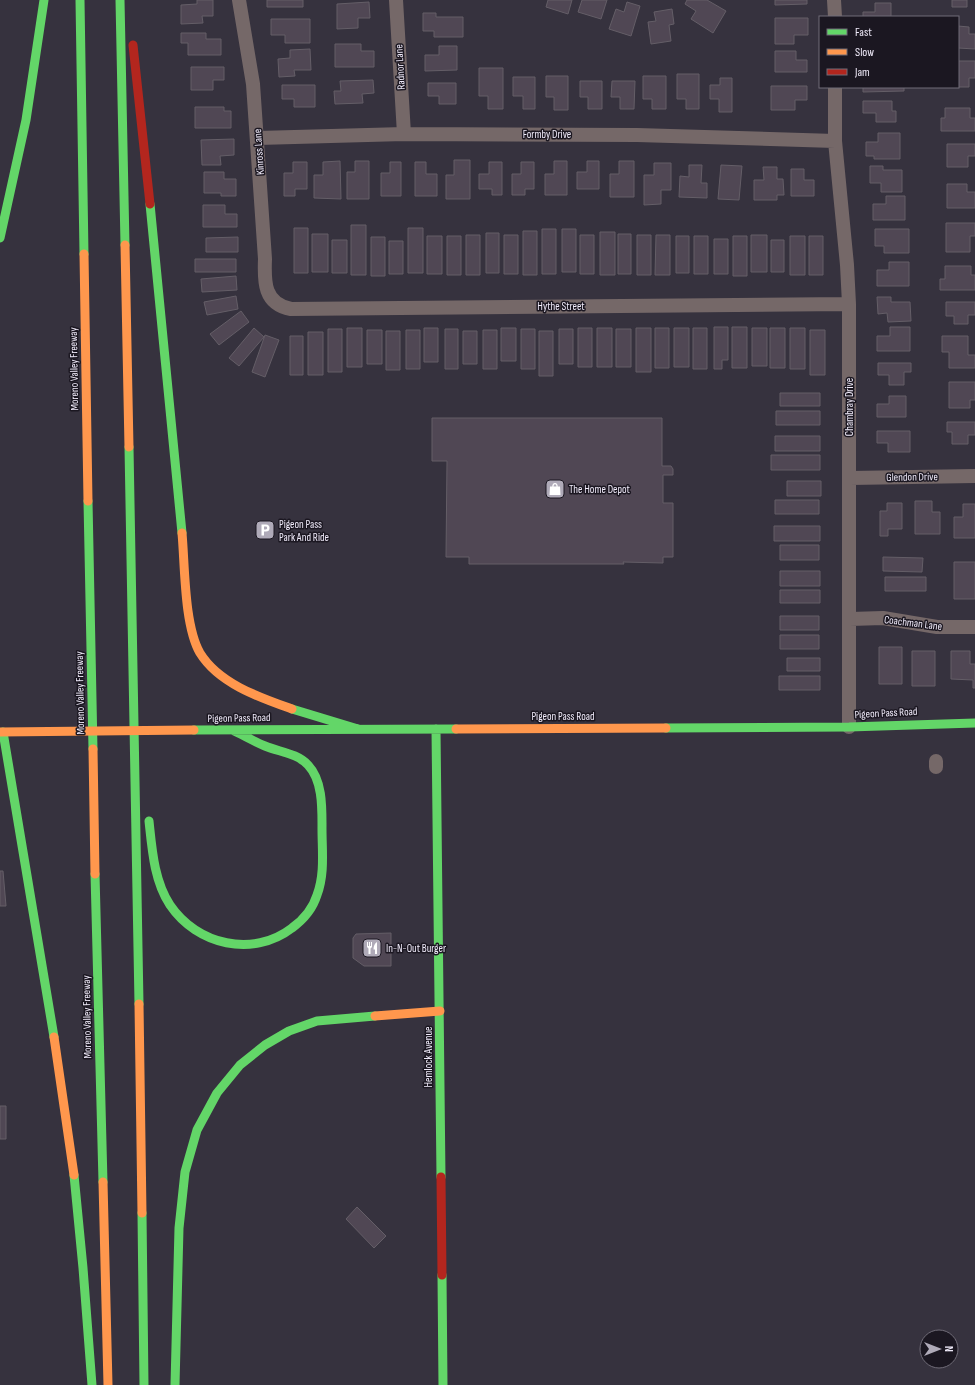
<svg xmlns="http://www.w3.org/2000/svg" width="975" height="1385" font-family="'Sofia Sans Condensed',sans-serif">
	<style>
		.building { fill: #504754; stroke: #645e67 }
		.lines { fill: none; stroke-linecap: round; stroke-linejoin: round }
		.street { stroke: #756868; stroke-width: 14 }
		.fast { stroke: #63d668; stroke-width: 9 }
		.slow { stroke: #ff974d; stroke-width: 9 }
		.jam { stroke: #b3261e; stroke-width: 9 }
		.labels { text-anchor: middle; dominant-baseline: central; stroke-width: 3; stroke-linejoin: round; paint-order: stroke }
		.street-label { font-size: 11px; fill: #f0ebfa; stroke: #1b1721 }
		.poi-label { font-size: 11px; fill: #f0ebfa; stroke: #1b1721; text-anchor: start }
	</style>
	<rect width="100%" height="100%" fill="#36323e"/>
	<path class="building" d="M197 0H213V16H202L203 23 181 24V5L197 4Z
		M267 0H303V7H267Z
		M548 0H572L568 14 546 7Z
		M582 0H607L601 19 578 12Z
		M687 0H707L726 11 713 33 691 19 696 11 685 4Z
		M775 0H807V4L775 5Z
		M952 0H967V7H952Z
		M369 2 370 18H358V28L337 29V4Z
		M627 2 640 6 631 36 609 29 616 9 624 12Z
		M875 3H891V17H863V12H875Z
		M672 9 674 24 669 25 671 41 651 44 648 22 656 21 654 12Z
		M423 13H436V17H463V37H434V31H423Z
		M775 18H808V35H794V44H775Z
		M271 19H310V43H285V35H271Z
		M958 26 969 27V34H975V49L958 48Z
		M181 33H206V39H221V55H188V43H181Z
		M335 44H361V51H374V67H335Z
		M439 46H457V70L425 71V55H439Z
		M310 49 311 70H294L295 76 279 77 278 59 290 58V50Z
		M775 51H796V60H807V72H775Z
		M958 61H975V78H969V87H944H958Z
		M191 67H224V80H213V90H191Z
		M479 68H503V109H488V96H479Z
		M677 74H699V109H686V99H677Z
		M546 76H568V110H554V97H546Z
		M643 76H666V109H652V99H643Z
		M513 77H535V109H523V96H513Z
		M720 78H732V112H719V99H710V85H720Z
		M373 80 374 93 362 94 363 103 335 104 334 91H341L340 81Z
		M580 81H602V109H588V97H580Z
		M612 81H635L634 109H620V97H611Z
		M428 83H456V104H439V96H428Z
		M282 85H315V107H294V99H282Z
		M771 86H807V100H795V110H771Z
		M863 87H904V91L863 92Z
		M863 101H892V111H896V122H876V113H863Z
		M195 107H224V111H231V128H195Z
		M945 108H970V118H975V131H941V118H945Z
		M878 133H900V159H874V156H866V142H878Z
		M234 139V155L220 156 221 165H202L201 140Z
		M947 144H975V156H968V167H947Z
		M454 160H470V199H446V175H454Z
		M340 161 341 199 314 198V175H323V162Z
		M355 161H369V199H347V172H355Z
		M554 161H567V195H545V174H554Z
		M587 161H599V189H577V172H587Z
		M619 161H634V197H610V174H619Z
		M293 162H307V189H295V196H284V173H293Z
		M390 162H401V196H381V173H390Z
		M415 162H426V174H437V196H415Z
		M489 162H502V195H492V189H479V174H489Z
		M521 162H534V189H525V195H512V174H521Z
		M654 163H671V190H661V204L644 205V175H654Z
		M689 165H702L701 183H707V198L679 197 680 176 689 177Z
		M721 165 742 166 739 200 718 199Z
		M870 166H883V170H902V192H881V183H870Z
		M763 167H777V179H783L784 195H777V200H754V180H764Z
		M791 169H804V180H814V196H791Z
		M204 172H224V179H236V196H221V193H204Z
		M947 184H967V192H975V208H947Z
		M886 196H905V220H873V204H886Z
		M203 205H225V214H237V227H203Z
		M946 223H975V236H970V252H946Z
		M351 225H366V275H351Z
		M294 228H308V273H294Z
		M408 228H423V273H408Z
		M542 229H556V274H542Z
		M562 229H576V272H562Z
		M875 229H909V253H884V246H875Z
		M523 231H537V275H523Z
		M600 232H615V275H600Z
		M486 233H499V273H486Z
		M312 234H328V272H312Z
		M618 234H631V274H618Z
		M466 235H480V275H466Z
		M504 235H518V274H504Z
		M580 235H594V274H580Z
		M637 235H651V275H637Z
		M656 235H670V275H655Z
		M751 235H767V272H751Z
		M427 236H442V274H427Z
		M447 236H461V275H447Z
		M676 236H689V273H676Z
		M694 236H708V274H694Z
		M733 236H747V276H733Z
		M790 236H805V275H790Z
		M809 236H823V275H809Z
		M238 237V252H206V238Z
		M371 237H385V276H371Z
		M714 239H728V274H714Z
		M332 240H347V273H332Z
		M771 240H784V272H771Z
		M389 241H403V274H389Z
		M195 259H236V272H195Z
		M889 262H909V286H877V270H889Z
		M945 266H971V275H975V290H940V279H945Z
		M236 276 237 290 202 292 201 279Z
		M236 296 238 309 207 315 204 302Z
		M877 297H891V302H910L911 321 888 322 887 313 878 314Z
		M946 302H975V315H968V324H954V316H946Z
		M241 311 249 322 219 345 210 334Z
		M714 327H728V360H722V369H714Z
		M732 327H747V368H732Z
		M890 327H910V351H877V336H890Z
		M254 328 264 337 239 366 229 358Z
		M347 328H362V367H347Z
		M424 328H438V362H424Z
		M501 328H516V361H501Z
		M578 328H592V367H578Z
		M597 328H612V367H597Z
		M636 328H651V372H636Z
		M655 328H669V368H655Z
		M674 328H689V367H674Z
		M693 328H707V369H693Z
		M752 328H767V366H752Z
		M770 328H785V368H770Z
		M790 328H805V369H790Z
		M328 329H342V372H328Z
		M445 329H458V369H445Z
		M521 329H535V369H521Z
		M559 329H573V364H559Z
		M616 329H631V367H616Z
		M367 330H382V364H367Z
		M406 330H420V369H406Z
		M483 330H497V369H483Z
		M810 330H825V375H810Z
		M386 331H400V370H386Z
		M463 331H477V364H463Z
		M539 331H553V376H539Z
		M308 332H323V375H308Z
		M265 335 279 340 265 377 252 372Z
		M290 336H303V375H290Z
		M942 336H968V355H975V368H949V352H942Z
		M878 363H911V372H904V385H889V375H878Z
		M949 382H975V400H970V408H949Z
		M780 393H820V406H780Z
		M889 396H906V417H877V404H889Z
		M776 411H820V425H776Z
		M432 418H662V466H671L673 469V475H663V503H673V557H663V563L623 562 624 564H469V557H446L447 461H432Z
		M947 422H975V435H968V444H952V432H947Z
		M877 431H910V452H888V443H877Z
		M775 436H820V451H775Z
		M771 455H820V470H771Z
		M787 481H821V496H787Z
		M775 500H819V514H775Z
		M915 501H932V512H940V534H915Z
		M887 503H902V529H888V536H880V511H887Z
		M963 504H975V538H954V517H963Z
		M774 526H820V541H774Z
		M780 545H819V560H780Z
		M883 557 923 558 922 572 883 571Z
		M954 562H975V599H954Z
		M780 571H820V586H780Z
		M885 577H926V591H885Z
		M780 590H820V603H780Z
		M780 616H819V630H780Z
		M780 635H819V649H780Z
		M879 647H902V684H879Z
		M912 651H935V686H912Z
		M951 651H970V664H975V688H973V680L951 679Z
		M787 658H820V671H787Z
		M779 676H820V690H779Z
		M0 871H3L6 906H0Z
		M391 933V966H364L353 958V938L356 934Z
		M0 1106H6V1139H0Z
		M357 1207 386 1236 374 1248 346 1219Z"/>
	<g class="lines">
		<path class="street" d="M239 0 253 84 265 259C264 282 264 304 291 309L849 304
			M396 0 404 134
			M834 0 835 17
			M835 87V141L847 265 849 304V727
			M258 138 404 134 637 135 835 141
			M850 478 975 476
			M850 619 883 618 937 627H975
			M936 761V767"/>
		<path class="fast" d="M80 0 84 254
			M120 0 125 245
			M150 204 182 533
			M0 238 26 120 44 0
			M129 447 139 1004
			M88 501 93 749
			M292 709 358 729
			M666 728 849 727 975 723
			M436 729 441 1177
			M194 730 456 729
			M3 732 54 1037
			M149 821C152 849 154 881 170 905 197 945 253 958 292 928 303 920 313 908 317 895 325 874 322 851 322 829 322 808 323 781 308 765 297 753 279 752 265 746 253 741 243 735 232 730
			M95 874 103 1182
			M74 1175 83 1268 92 1385
			M142 1213 144 1385
			M442 1275 443 1385
			M175 1385 179 1228 185 1172 197 1130 217 1093 240 1065 265 1045 289 1031 317 1021 375 1016"/>
		<path class="slow" d="M125 245 129 447
			M84 254 88 501
			M182 533C185 566 184 625 200 653 219 684 261 698 292 709
			M456 729 666 728
			M0 732 194 730
			M93 749 95 874
			M139 1004 142 1213
			M375 1016 440 1011
			M54 1037 74 1175
			M103 1182 108 1385"/>
		<path class="jam" d="M133 45 150 204
			M441 1177 442 1275"/>
	</g>
	<defs>
		<symbol id="shop-square" viewBox="-11 -11 22 22"><rect x="-9" y="-9" width="18" height="18" rx="4" fill="#afaab8" stroke="#1b1721"/><path d="M-5-2.5h2.3a2.7 3.5 0 0 1 5.4 0H5L5.5 6h-11ZM-1.5-2.5h3a1.5 2.3 0 0 0-3 0Z" fill="#fff"/></symbol>
		<symbol id="parking-square" viewBox="-11 -11 22 22"><rect x="-9" y="-9" width="18" height="18" rx="4" fill="#afaab8" stroke="#1b1721"/><path d="M-3.5-5.5H1a3.5 3.5 0 0 1 0 7H-1V5.5H-3.5ZM-1-3.4V-.6H.8a1.4 1.4 0 0 0 0-2.8Z" fill="#fff"/></symbol>
		<symbol id="restaurant-square" viewBox="-11 -11 22 22"><rect x="-9" y="-9" width="18" height="18" rx="4" fill="#afaab8" stroke="#1b1721"/><path d="M-5-6h1v4h1v-4h1v4h1v-4h1v5L-1.5 .5V6h-2V.5L-5-1ZM5-6V6H3V1.5H1.5Q1.5-4 5-6Z" fill="#fff"/></symbol>
	</defs>
	<g fill-rule="evenodd">
		<use href="#shop-square" x="544" y="478" width="22" height="22"/>
		<use href="#parking-square" x="254" y="519" width="22" height="22"/>
		<use href="#restaurant-square" x="361" y="937" width="22" height="22"/>
	</g>
	<g class="labels">
		<g class="street-label">
			<text transform="translate(400 67) rotate(-93)">Radnor Lane</text>
			<text x="547" y="134">Formby Drive</text>
			<text transform="translate(259 152) rotate(-94)">Kinross Lane</text>
			<text x="561" y="306">Hythe Street</text>
			<text transform="translate(74 369) rotate(-91)">Moreno Valley Freeway</text>
			<text transform="translate(849 407) rotate(-90)">Chambray Drive</text>
			<text transform="translate(912 477) rotate(-1)">Glendon Drive</text>
			<text transform="translate(913 623) rotate(7)">Coachman Lane</text>
			<text transform="translate(80 693) rotate(-91)">Moreno Valley Freeway</text>
			<text transform="translate(886 713) rotate(-3)">Pigeon Pass Road</text>
			<text x="563" y="716">Pigeon Pass Road</text>
			<text transform="translate(239 718) rotate(-1)">Pigeon Pass Road</text>
			<text transform="translate(87 1017) rotate(-91)">Moreno Valley Freeway</text>
			<text transform="translate(428 1057) rotate(-90)">Hemlock Avenue</text>
		</g>
		<g class="poi-label">
			<text x="569" y="489">The Home Depot</text>
			<text x="279" y="524">Pigeon Pass<tspan x="279" dy="13">Park And Ride</tspan></text>
			<text x="386" y="948">In-N-Out Burger</text>
		</g>
	</g>
	<rect x="819" y="16" width="140" height="72" fill="#1b1721" stroke="#706c78"/>
	<rect x="827" y="29" width="20" height="6" fill="#63d668" stroke="#706c78"/>
	<text x="855" y="36" font-size="12" fill="#f0ebfa">Fast</text>
	<rect x="827" y="49" width="20" height="6" fill="#ff974d" stroke="#706c78"/>
	<text x="855" y="56" font-size="12" fill="#f0ebfa">Slow</text>
	<rect x="827" y="69" width="20" height="6" fill="#b3261e" stroke="#706c78"/>
	<text x="855" y="76" font-size="12" fill="#f0ebfa">Jam</text>
	<g transform="translate(939 1349) rotate(90)"><circle r="19" fill="#1b1721" stroke="#706c78"/>
	<path d="M0-3L7 15L0 10L-7 15Z" fill="#afaab8"/>
	<text y="-6" font-size="11" font-weight="bold" text-anchor="middle" fill="#f0ebfa">N</text>
	</g>
</svg>
